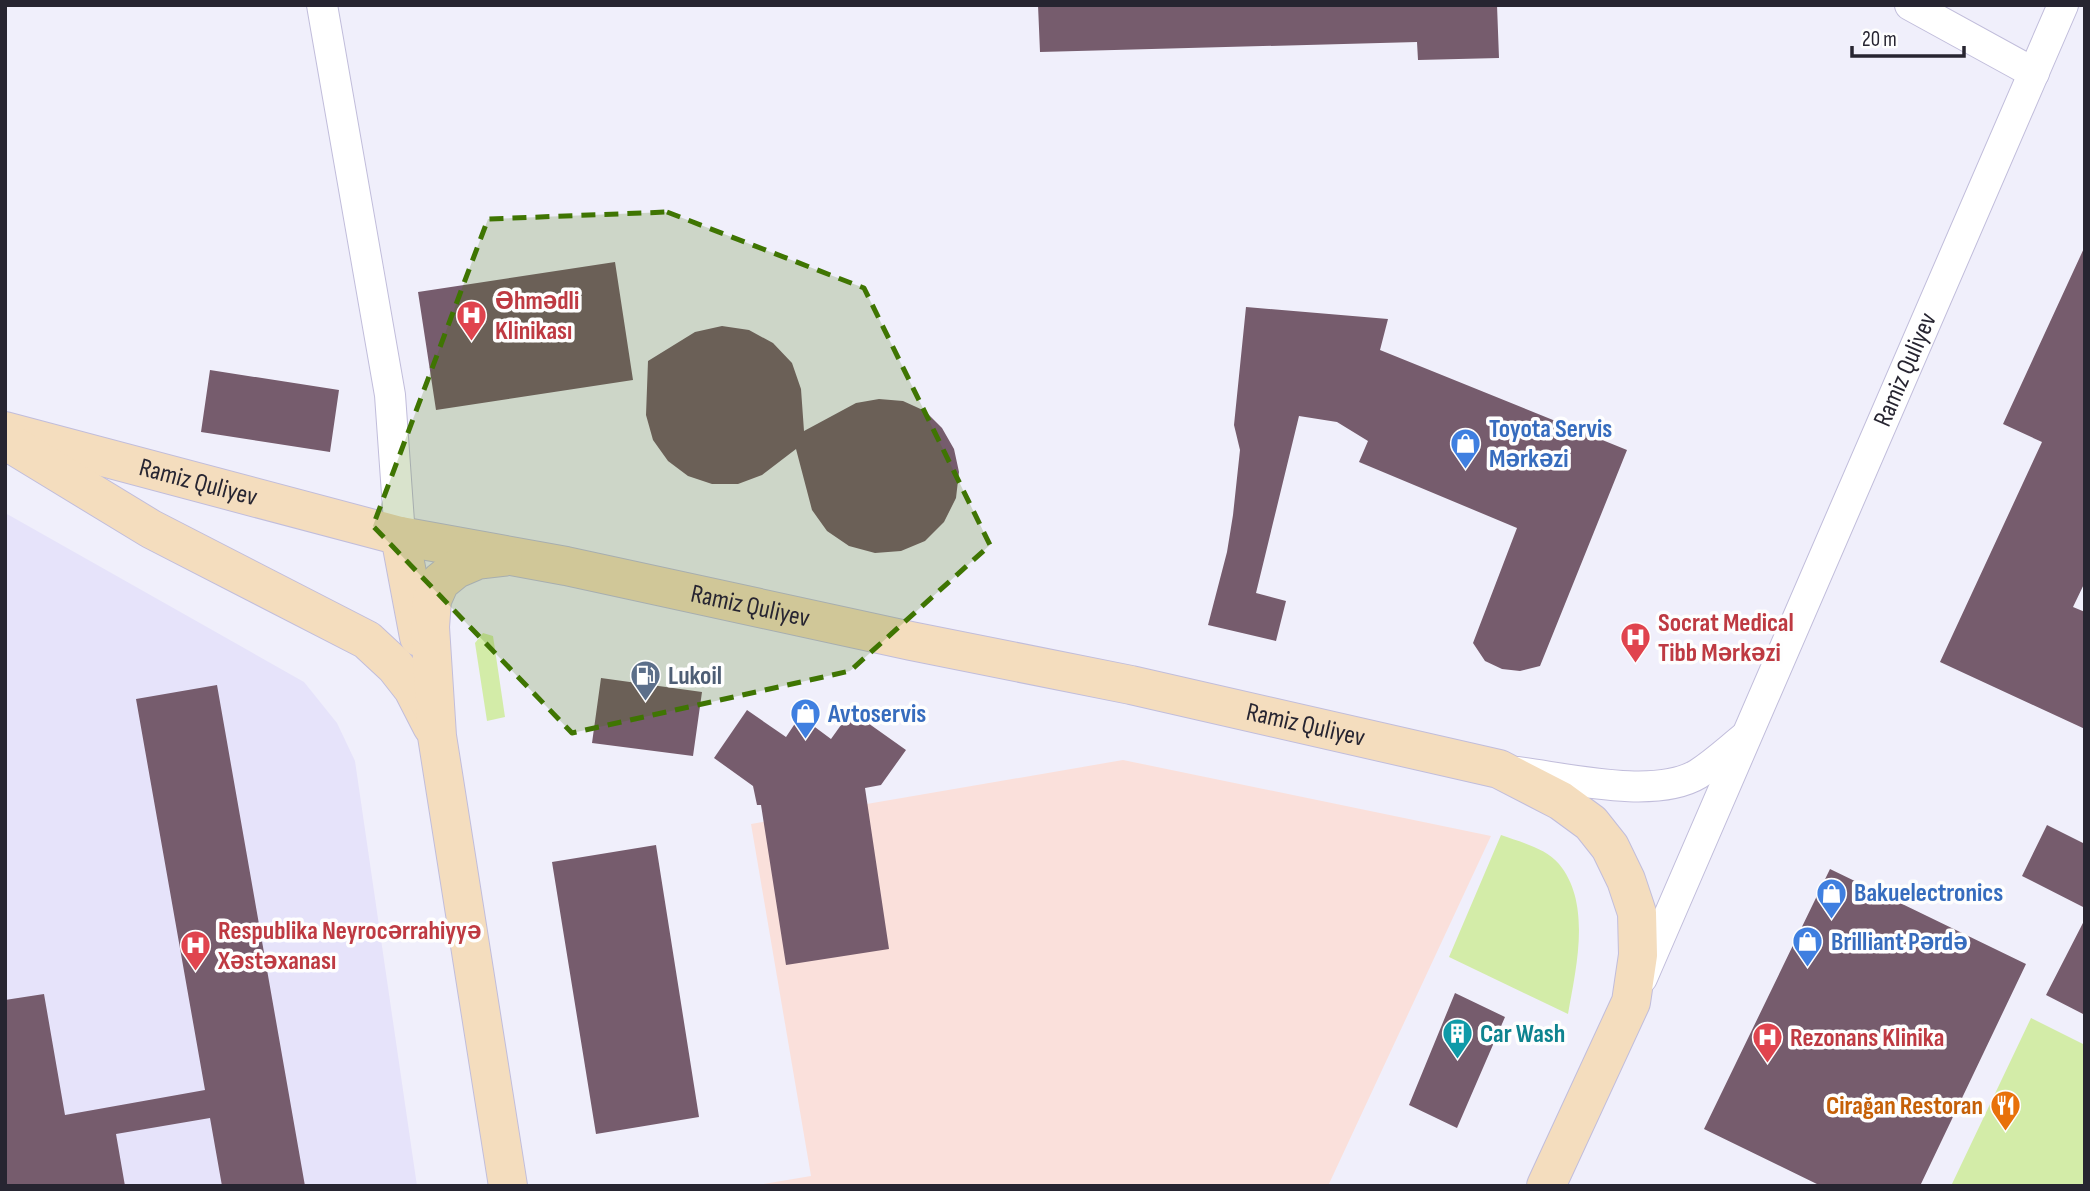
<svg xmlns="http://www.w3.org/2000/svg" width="2090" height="1191" font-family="'Sofia Sans Condensed',sans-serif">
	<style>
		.industrial { fill: #fae0db }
		.built { fill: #e6e3fa }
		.green { fill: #d3eca8 }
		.building { fill: #765c6d }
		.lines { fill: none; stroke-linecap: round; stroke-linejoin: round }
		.street-casing { stroke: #c1bddb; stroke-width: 32 }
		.secondary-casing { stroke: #c1bddb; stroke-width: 40 }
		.street { stroke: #fff; stroke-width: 30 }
		.secondary { stroke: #f4ddbe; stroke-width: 38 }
		.marked { fill: #3f7502; fill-opacity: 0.2; stroke: #3f7502; stroke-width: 5; stroke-dasharray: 14 9; stroke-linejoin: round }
		.labels { text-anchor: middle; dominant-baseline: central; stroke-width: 7; stroke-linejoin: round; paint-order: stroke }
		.health-label { font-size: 26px; font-weight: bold; fill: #be3a42; stroke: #fefefe; text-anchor: start }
		.street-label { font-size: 26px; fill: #272531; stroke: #fefefe }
		.shop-label { font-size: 26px; font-weight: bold; fill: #366cbe; stroke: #fefefe; text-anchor: start }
		.service-label { font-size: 26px; font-weight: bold; fill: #4e5e75; stroke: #fefefe; text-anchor: start }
		.culture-label { font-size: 26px; font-weight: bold; fill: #0d838f; stroke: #fefefe; text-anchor: start }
		.food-label { font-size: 26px; font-weight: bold; fill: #c56008; stroke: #fefefe; text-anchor: end }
	</style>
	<rect width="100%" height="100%" fill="#f0effb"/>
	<path class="industrial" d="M1123 760 1491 836 1328 1186H751L811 1176 751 824Z"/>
	<path class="built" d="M7 514 304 682 337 723 355 761 417 1186H5Z"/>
	<path class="green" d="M483 633 493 636 505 717 487 721 475 643Z
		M1501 835C1520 842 1546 848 1559 864 1592 904 1576 968 1568 1014L1449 957Z
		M2031 1018 2085 1045V1182L2083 1186H1951Z"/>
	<path class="building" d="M1038 5H1497L1499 58 1418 60 1417 42 1040 52Z
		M2085 246V582L2073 607 2085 612V729L1940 662 2042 442 2003 424Z
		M615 262 633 380 436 410 418 292Z
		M1246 307 1388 319 1380 350 1627 450 1540 666 1520 671 1502 669 1485 661 1473 643 1517 528 1359 462 1368 441 1337 422 1299 416 1256 593 1286 601 1276 641 1208 625 1227 552 1233 515 1240 450 1234 425Z
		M722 326 749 330 773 343 792 363 801 389 804 431 856 403 879 399 903 401 925 411 942 428 954 449 959 472 956 498 944 522 925 541 901 551 875 553 849 546 827 531 812 510 796 449 762 475 738 484H712L688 476 668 461 653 440 646 415 648 361 695 332Z
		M210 370 339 390 330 452 201 432Z
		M601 678 702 692 693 756 592 743Z
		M217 685 305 1186H222L210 1118 116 1134 125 1186H5V1000L44 994 65 1115 205 1090 136 699Z
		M747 710 786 737 800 716 831 739 851 711 906 750 881 785 865 788 889 949 786 965 761 805H757L753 786 714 758Z
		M2047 825 2085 844V908L2022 876Z
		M656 845 699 1117 596 1134 552 862Z
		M1830 869 2026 964 1920 1186H1821L1704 1129Z
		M2085 919V1015L2046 995Z
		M1455 993 1505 1017 1457 1128 1409 1105Z"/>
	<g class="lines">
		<defs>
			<g id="street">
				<path d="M322 5 390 395 400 536"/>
				<path d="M1910 5 2034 73"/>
				<path d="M1517 772C1566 778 1655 800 1698 774 1715 763 1730 749 1745 737"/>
				<path id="s1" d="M1642 978 2063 5"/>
			</g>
			<g id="secondary">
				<path id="s2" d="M5 431 400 536 566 566 911 641 1131 685 1499 769 1561 801 1591 823 1610 847 1626 880 1637 913 1638 955 1631 1002 1546 1186"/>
				<path d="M13 445 151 529 367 640 395 666 413 689 432 726"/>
				<path d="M400 536 419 637"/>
				<path d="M503 557 477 560 456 569 440 582 432 600 430 627 437 736 508 1186"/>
			</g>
		</defs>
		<use href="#street" class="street-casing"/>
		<use href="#secondary" class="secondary-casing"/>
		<use href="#street" class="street"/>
		<use href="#secondary" class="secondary"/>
	</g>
	<path class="marked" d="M667 212 864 288 990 545 850 671 572 733 373 526 488 219Z"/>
	<defs>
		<symbol id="hospital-pin" viewBox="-11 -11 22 30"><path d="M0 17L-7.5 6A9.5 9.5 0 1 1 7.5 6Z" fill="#e0444e" stroke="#fefefe"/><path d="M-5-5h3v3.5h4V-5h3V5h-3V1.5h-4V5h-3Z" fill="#fff"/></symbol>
		<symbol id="shop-pin" viewBox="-11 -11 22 30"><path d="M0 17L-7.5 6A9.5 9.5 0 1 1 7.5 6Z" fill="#3f7fe0" stroke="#fefefe"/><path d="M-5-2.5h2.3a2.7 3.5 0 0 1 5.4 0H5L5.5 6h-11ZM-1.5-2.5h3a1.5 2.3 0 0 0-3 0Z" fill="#fff"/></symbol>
		<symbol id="fuel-pin" viewBox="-11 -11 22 30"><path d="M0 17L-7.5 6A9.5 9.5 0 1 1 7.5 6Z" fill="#5c6f8a" stroke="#fefefe"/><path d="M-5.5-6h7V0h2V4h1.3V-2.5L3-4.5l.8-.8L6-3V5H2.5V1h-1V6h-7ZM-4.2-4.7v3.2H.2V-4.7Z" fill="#fff"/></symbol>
		<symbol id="building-pin" viewBox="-11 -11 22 30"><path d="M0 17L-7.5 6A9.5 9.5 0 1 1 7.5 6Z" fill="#0f9aa8" stroke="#fefefe"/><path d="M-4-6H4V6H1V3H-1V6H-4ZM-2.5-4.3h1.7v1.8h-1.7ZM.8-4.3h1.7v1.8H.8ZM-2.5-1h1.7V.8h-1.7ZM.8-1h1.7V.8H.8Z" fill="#fff"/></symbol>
		<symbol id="restaurant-pin" viewBox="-11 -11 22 30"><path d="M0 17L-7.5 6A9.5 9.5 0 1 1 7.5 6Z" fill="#e8710a" stroke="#fefefe"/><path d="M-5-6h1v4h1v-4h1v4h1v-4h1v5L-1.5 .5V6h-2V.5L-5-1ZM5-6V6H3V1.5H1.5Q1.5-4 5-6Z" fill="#fff"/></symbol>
	</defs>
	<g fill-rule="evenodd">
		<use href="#hospital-pin" x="454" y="298" width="35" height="47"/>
		<use href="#shop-pin" x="1448" y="426" width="35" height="47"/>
		<use href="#hospital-pin" x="1618" y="620" width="35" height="47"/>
		<use href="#fuel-pin" x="628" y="658" width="35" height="47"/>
		<use href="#shop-pin" x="788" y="696" width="35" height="47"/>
		<use href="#shop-pin" x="1814" y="876" width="35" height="47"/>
		<use href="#shop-pin" x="1790" y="924" width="35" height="47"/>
		<use href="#hospital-pin" x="178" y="928" width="35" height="47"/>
		<use href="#building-pin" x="1440" y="1016" width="35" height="47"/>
		<use href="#hospital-pin" x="1750" y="1020" width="35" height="47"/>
		<use href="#restaurant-pin" x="1988" y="1088" width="35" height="47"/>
	</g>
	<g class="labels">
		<g class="health-label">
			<text x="495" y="301">Əhmədli<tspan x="495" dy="30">Klinikası</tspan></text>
			<text x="1658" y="623">Socrat Medical<tspan x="1658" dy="30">Tibb Mərkəzi</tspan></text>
			<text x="218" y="931">Respublika Neyrocərrahiyyə<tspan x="218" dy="30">Xəstəxanası</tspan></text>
			<text x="1790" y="1038">Rezonans Klinika</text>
		</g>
		<g class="street-label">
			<text stroke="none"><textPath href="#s1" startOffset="663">Ramiz Quliyev</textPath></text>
			<text stroke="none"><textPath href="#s2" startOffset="200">Ramiz Quliyev</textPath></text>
			<text stroke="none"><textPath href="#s2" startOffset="766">Ramiz Quliyev</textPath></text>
			<text stroke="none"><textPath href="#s2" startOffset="1334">Ramiz Quliyev</textPath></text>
		</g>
		<g class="shop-label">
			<text x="1489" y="429">Toyota Servis<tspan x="1489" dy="30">Mərkəzi</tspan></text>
			<text x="828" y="714">Avtoservis</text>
			<text x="1854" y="893">Bakuelectronics</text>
			<text x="1831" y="942">Brilliant Pərdə</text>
		</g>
		<g class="service-label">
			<text x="668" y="676">Lukoil</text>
		</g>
		<g class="culture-label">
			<text x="1480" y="1034">Car Wash</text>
		</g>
		<g class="food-label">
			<text x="1983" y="1106">Cirağan Restoran</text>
		</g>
	</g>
	<rect width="2090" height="1191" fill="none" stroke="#272531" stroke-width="14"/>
	<path d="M1852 46v10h112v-10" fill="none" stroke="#272531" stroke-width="3.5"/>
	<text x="1862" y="46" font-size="21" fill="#272531" stroke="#fefefe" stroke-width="5" paint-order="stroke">20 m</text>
</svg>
